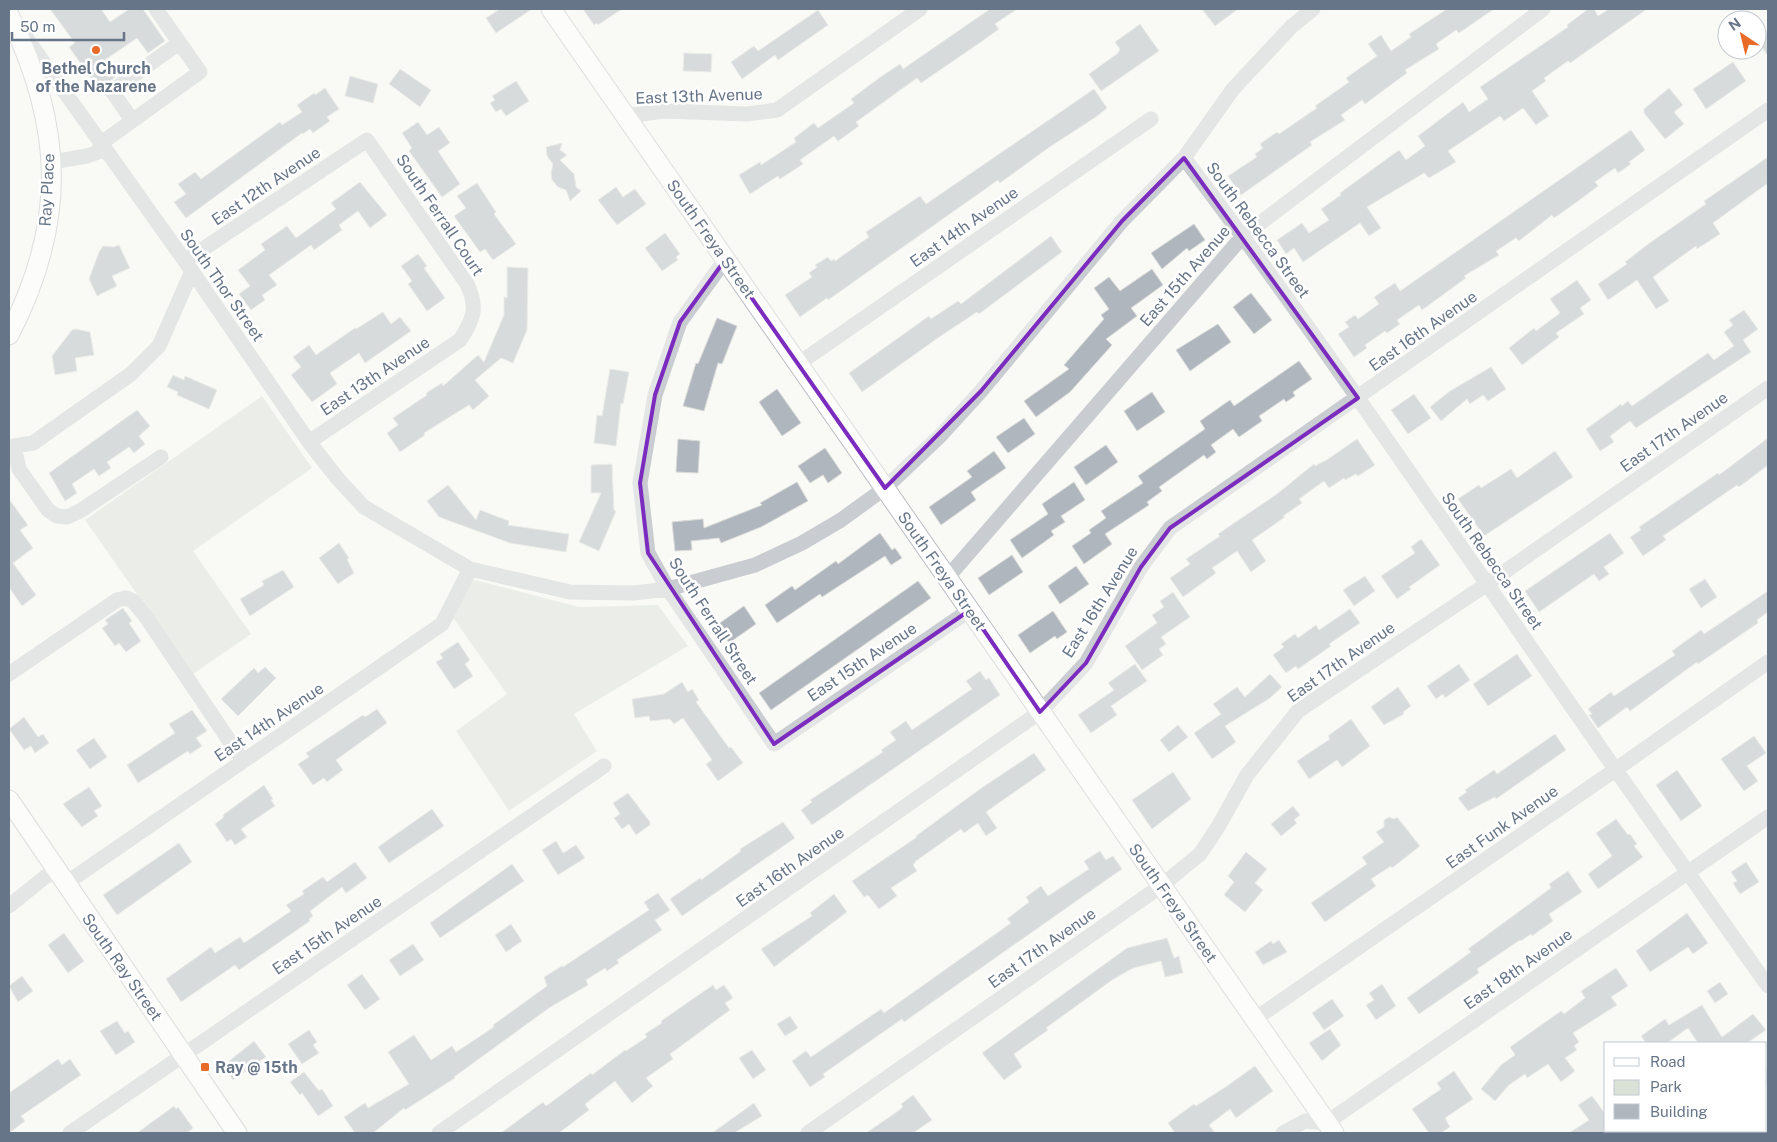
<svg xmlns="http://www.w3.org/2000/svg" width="1777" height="1142" font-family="'Public Sans',sans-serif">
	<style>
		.green { fill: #dae1d7 }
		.building { fill: #afb6bd; stroke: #dadbd8 }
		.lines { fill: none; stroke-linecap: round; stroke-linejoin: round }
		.major-casing { stroke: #babdc2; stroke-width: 21 }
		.minor { stroke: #c9ccd0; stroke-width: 15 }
		.major { stroke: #fff; stroke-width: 19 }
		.marked { fill: none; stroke: #7b2cbf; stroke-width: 4; stroke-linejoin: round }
		.poi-dot { fill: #e86b27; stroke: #fff; stroke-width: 2 }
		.labels { text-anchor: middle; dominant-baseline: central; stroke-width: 5; stroke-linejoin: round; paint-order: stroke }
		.poi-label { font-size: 16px; font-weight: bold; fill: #677588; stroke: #fff }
		.street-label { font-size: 16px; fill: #677588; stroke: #fff }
	</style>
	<rect width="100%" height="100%" fill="#f9f9f6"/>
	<path class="green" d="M262 396 312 468 193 551 251 634 193 674 85 520Z
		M471 579 579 607 658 605 688 646 574 714 597 751 509 811 456 731 507 694 451 615Z"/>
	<path class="building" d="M50 9H101L110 22 129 9H143L165 41 148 53 137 38 105 60 116 76 100 91 69 47 75 43Z
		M500 9H532L496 33 486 18Z
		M583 9H622L598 25 597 23 594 25Z
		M990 9H1017L995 24 999 29 978 44 921 83 917 78 856 122 859 126 838 141 834 136 800 160 803 164 780 179 778 176 750 194 739 175 760 162 761 165 796 142 794 138 814 123 818 128 854 103 851 99 879 78 900 64 903 69Z
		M1202 9H1238L1215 26Z
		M1447 9H1494L1459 33 1456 30 1436 44 1439 49 1405 70 1407 73 1365 104 1362 100 1341 115 1345 120 1310 142 1312 145 1241 195 1228 176 1257 157 1255 154 1263 148 1260 144 1277 132 1279 134 1317 108 1315 106 1349 82 1346 78 1377 56 1368 44 1381 35 1391 51 1411 37 1409 34Z
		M1588 9H1594L1598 16 1609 9H1647L1570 63 1568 61 1544 78 1546 81 1532 91 1549 116 1536 125 1523 108 1504 121 1500 116 1448 151 1456 162 1429 178 1424 173 1367 207 1381 228 1369 236 1360 223 1303 262 1294 248 1286 254 1277 240 1302 223 1309 233 1329 220 1321 209 1341 195 1340 193 1399 150 1406 160 1425 146 1418 136 1463 102 1469 112 1488 99 1480 87 1568 27 1567 25Z
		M818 10 828 25 778 60 775 55 742 79 731 62 754 46 758 51Z
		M1757 18 1768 34V56L1757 40Z
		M1140 24 1159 51 1101 91 1089 74 1118 53 1120 49 1115 42Z
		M684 53 712 54 711 72 683 71Z
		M1733 62 1746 81 1706 109 1693 89Z
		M400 69 431 90 420 107 389 84Z
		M350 76 378 84 373 103 345 96Z
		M516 81 529 101 506 116 501 109 496 112 490 103 495 100 492 96Z
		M325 88 339 109 327 117 330 121 313 133 310 129 303 134 302 133 186 218 174 202 186 194 178 184 195 172 201 179 280 122 282 125 302 112 297 105 314 93 315 95Z
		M1669 88 1683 105 1674 112 1684 124 1665 139 1644 113V109Z
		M1094 89 1107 108 1096 117 1051 146 1000 183 998 180 828 300 827 298 800 317 785 295 812 277 809 273 817 267 815 265 828 257 831 261 834 259 835 261 869 237 866 232 920 196 926 204Z
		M418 122 427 135 439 127 450 143 438 151 460 184 442 197 409 151 412 148 402 133Z
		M1631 130 1645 150 1629 162 1631 164 1618 173 1615 168 1595 182 1598 186 1581 199 1554 218 1552 215 1519 241 1516 238 1496 251 1499 255 1464 276 1466 278 1422 310 1419 305 1397 320 1400 324 1387 333 1385 331 1365 345 1367 348 1354 357 1338 334 1349 327 1345 322 1355 315 1358 319 1379 304 1374 297 1395 283 1400 291Z
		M562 143 560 150 567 155 560 160 574 174 576 187 581 191 570 201 566 190 558 187 552 180 551 173 553 164 547 156 546 147Z
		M1768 157V183L1713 223 1720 234 1697 249 1696 246 1653 277 1669 301 1656 309 1637 280 1608 300 1598 284 1627 264 1625 262 1651 242 1706 204 1704 201Z
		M360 182 387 215 370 228 358 211 339 225 342 230 314 250 311 245 269 275 277 285 262 295 265 300 251 310 239 294 250 286 238 270 265 250 261 244 287 226 296 238 336 209 331 203Z
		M477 183 496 212 494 214 516 244 493 260 485 249 480 252 454 216 466 208 457 196Z
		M616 187 623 197 635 189 646 204 617 225 598 200Z
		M1194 224 1205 240 1189 251 1187 248 1162 269 1151 253Z
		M665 233 680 254 676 257 678 260 662 271 645 248Z
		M1051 236 1062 252 979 314 977 312 942 335 862 392 849 373 929 316 931 319 958 301 961 304Z
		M119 245 130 268 112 276 117 286 97 296 89 279 99 252 103 246 114 247Z
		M418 254 427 266 424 268 445 298 427 311 408 284 412 281 401 266Z
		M507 267 528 268 527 330 513 363 501 358 475 380 489 396 473 410 469 405 424 433 425 435 400 452 387 433 398 425 393 418 427 395 426 393 442 383 443 386 478 355 484 362 504 315V297L507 298Z
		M1152 269 1163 285 1131 308 1137 316 1106 339 1112 345 1070 392 1036 417 1024 401 1069 369 1064 365 1104 319 1101 315 1109 309 1094 288 1109 277 1120 291Z
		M1577 280 1591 300 1580 308 1584 314 1556 333 1559 337 1522 365 1509 348 1534 328 1536 331 1560 313 1550 299Z
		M1251 293 1272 320 1254 334 1233 307Z
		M1744 310 1758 329 1743 340 1751 352 1636 428 1630 421 1610 436 1614 442 1600 451 1586 429 1621 404 1622 406 1628 401 1632 406 1708 353 1714 360 1734 346 1724 332 1733 325 1729 320Z
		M383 312 391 324 400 317 411 331 365 363 359 353 330 373 337 384 312 402 291 375 301 367 293 357 309 345 316 355 355 328 356 329Z
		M717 318 737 326 722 364 718 363 704 411 683 406 696 363 698 364Z
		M1218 324 1231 342 1190 371 1176 350Z
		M76 329 90 332 94 355 75 358 77 371 55 375 52 356 72 330Z
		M1299 361 1312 379 1293 392 1295 396 1286 402 1284 399 1259 416 1262 421 1239 437 1233 429 1211 445 1216 452 1207 459 1204 455 1159 487 1162 491 1147 502 1149 505 1105 534 1112 544 1084 564 1072 546 1091 533 1089 530 1106 518 1101 511 1143 483 1138 476 1205 429 1200 421 1230 400 1234 406Z
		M1491 367 1506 389 1488 401 1483 395 1470 404 1467 399 1441 421 1430 407 1450 391Z
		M610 369 629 372 623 404 621 403 616 446 594 443 597 415 602 416Z
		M173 375 184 380 185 376 217 390 209 409 177 395 178 392 167 387Z
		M777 389 801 423 782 436 759 402Z
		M1152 392 1165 412 1137 431 1124 411Z
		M1414 394 1431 418 1408 434 1391 410Z
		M137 410 150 426 139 436 145 444 134 453 129 447 107 462 111 468 99 476 94 469 72 484 77 493 65 501 49 473Z
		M1024 418 1035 434 1008 453 996 437Z
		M1768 438V468L1767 466 1739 487 1737 485 1663 536 1666 540 1643 556 1630 537 1641 530 1639 527 1718 473 1719 475Z
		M678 439 700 441 698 473 676 472Z
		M1357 439 1375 465 1358 476 1356 474 1345 480 1344 478 1329 488 1324 481 1299 499 1302 503 1283 516 1285 517 1252 540 1266 561 1251 572 1237 551 1212 568 1216 573 1183 597 1170 578 1190 564 1186 559 1220 536 1218 534 1277 494 1314 464 1315 466 1328 459Z
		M1106 445 1118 462 1086 485 1074 467Z
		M825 448 842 473 828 483 823 475 810 483 798 466Z
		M994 451 1006 468 971 492 976 500 941 525 929 507 972 477 967 471Z
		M1555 451 1573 477 1484 536 1458 499 1479 485 1481 488 1511 469 1517 478Z
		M612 464 614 510 616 511 599 551 579 542 601 493H591V465Z
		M797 482 808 501 761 527 721 543 719 538 691 541 692 550 675 551 672 522 703 519 704 528 762 505 760 503Z
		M1074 482 1085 500 1061 516 1065 522 1051 531 1054 535 1022 558 1010 540 1048 514 1042 504Z
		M448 485 476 520 480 510 509 521 508 525 569 534 566 552 510 543 439 517 427 501Z
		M9 499 28 525 20 530 33 548 13 563 36 595 22 606 9 587Z
		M880 533 892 550 895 548 902 558 891 565 885 556 822 597 820 594 777 623 765 605 792 586 795 590 836 561 838 564Z
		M1610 533 1624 553 1604 567 1609 574 1599 581 1594 574 1539 612 1525 591Z
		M1421 539 1440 565 1409 587 1411 589 1397 599 1381 576 1415 553 1411 547Z
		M339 543 349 558 347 559 354 573 338 584 319 558Z
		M1012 555 1023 572 989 595 978 578Z
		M1076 566 1089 584 1060 604 1048 586Z
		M283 570 294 587 250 616 240 599 264 585 262 581Z
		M1365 576 1375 591 1354 606 1343 590Z
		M1705 579 1717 597 1701 608 1689 589Z
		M918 581 931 598 771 710 759 693Z
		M1768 591V612L1757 620 1758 623 1698 664 1697 662 1630 711 1627 707 1598 728 1589 715 1592 714 1588 709 1611 692 1614 696 1675 655 1672 651 1701 630 1704 634Z
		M1173 592 1190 617 1161 637 1166 644 1159 649 1163 655 1142 670 1125 646 1157 623 1152 615 1164 607 1160 601Z
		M744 606 756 624 729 643 717 625Z
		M123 608 132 621 129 623 141 641 126 652 119 643 115 646 102 628 108 624 105 620Z
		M1350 609 1360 623 1329 644 1331 646 1298 669 1296 666 1286 673 1273 655 1284 647 1281 644 1295 634 1298 638 1316 625 1319 630Z
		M1053 611 1067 632 1057 639 1055 636 1030 653 1018 635Z
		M458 642 470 660 465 664 473 676 454 689 436 662 443 658 440 654Z
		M1517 654 1532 676 1488 706 1473 684Z
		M1135 664 1147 681 1111 706 1117 715 1091 733 1078 715 1114 690 1108 683Z
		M1459 664 1470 680 1445 698 1443 694 1436 699 1427 686Z
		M265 667 276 678 238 716 221 699 254 668 258 673Z
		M980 671 986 680 989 678 1000 695 812 825 801 810 812 802 810 800 883 752 881 750 896 740 890 732 906 721 912 730 972 689 966 681Z
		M1270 674 1282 687 1270 698 1225 726 1236 742 1212 759 1194 733 1221 714 1213 704 1237 687 1245 697Z
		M682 682 688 692 692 689 699 700 696 702 729 748 731 747 743 763 718 781 706 764 712 760 683 718 674 724 670 719 650 721 649 716 635 718 632 699 664 694Z
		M1398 687 1411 706 1403 712 1404 714 1384 725 1371 707Z
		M377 709 387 723 336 760 343 770 327 782 324 778 313 785 298 764 309 757 306 753 363 715 365 717Z
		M192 710 207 731 196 738 202 746 190 754 188 751 138 783 127 765 175 733 169 724Z
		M24 717 38 737 43 734 49 743 35 753 31 746 24 750 9 729Z
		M1351 719 1370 746 1342 767 1337 760 1309 779 1297 761 1330 739 1328 736Z
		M1178 725 1188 737 1169 752 1160 740Z
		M1555 734 1566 750 1496 799 1495 797 1468 811 1458 798 1467 792 1465 790 1494 770 1497 774Z
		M1754 736 1766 753 1747 766 1758 781 1744 791 1721 759Z
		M94 738 107 757 90 769 76 750Z
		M1034 753 1046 770 986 812 997 828 986 836 978 823 964 833 961 829 916 861 913 865 917 871 891 888 897 896 879 909 868 895 864 897 852 881 917 837 916 836 980 789Z
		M1677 770 1702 806 1681 821 1656 785Z
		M1173 772 1191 799 1152 829 1132 800Z
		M264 785 273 799 271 800 275 806 241 829 247 837 235 845 231 839 227 842 215 824 224 817 223 815Z
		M89 787 102 806 94 811 98 816 82 827 63 804Z
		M628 793 650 822V825L636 835 629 824 622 829 614 818 620 814 613 803Z
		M1293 806 1300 815 1294 820 1297 823 1281 836 1271 824Z
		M432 809 444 826 389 863 378 847Z
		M1389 817 1394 819 1397 817 1420 846 1392 868 1391 866 1371 879 1376 886 1325 922 1311 903 1367 864 1362 857 1384 842 1376 832 1384 827V820Z
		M1616 819 1628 835 1630 834 1637 844 1634 846 1643 857 1598 889 1588 874 1612 856 1596 833Z
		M783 822 795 838 682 916 670 899 700 878 701 880 741 851 740 849Z
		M556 841 563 853 576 845 585 858 558 875 542 850Z
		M179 843 192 862 117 915 103 895Z
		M1100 851 1106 860 1113 856 1122 869 904 1022 902 1019 853 1053 823 1074 825 1077 810 1087 792 1061 806 1051 811 1057 881 1009 884 1013 1011 923 1007 919 1029 902 1026 897 1041 886 1048 896 1089 869 1084 861Z
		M1246 852 1267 869 1255 883 1263 890 1245 912 1224 895 1234 882 1228 876Z
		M355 862 367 878 346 893 342 887 310 911 313 916 309 919 310 921 239 970 235 965 181 1002 166 979 211 947 215 953 240 937 244 943 291 911 286 905 304 894 302 891 323 877 327 882Z
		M1746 862 1759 882 1740 894 1733 883 1737 881 1731 872Z
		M512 864 524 881 440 938 430 923Z
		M1568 871 1582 892 1549 914 1553 921 1532 936 1531 934 1521 941 1520 940 1477 969 1479 973 1419 1014 1407 998 1471 952 1468 949 1551 888 1549 884Z
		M658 893 670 910 655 920 662 930 617 960 619 963 607 971 605 968 586 980 588 985 549 1008 454 1077 455 1078 405 1110 404 1108 373 1133H355L344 1117 365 1103 368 1108 409 1084 388 1052 414 1035 431 1060 452 1046 456 1052 494 1027 493 1025 547 986 544 977 562 966 563 967 649 910 644 902Z
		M834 894 847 912 774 967 761 949 812 916 810 913Z
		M1687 913 1708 943 1693 954 1688 947 1650 972 1636 951Z
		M511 924 522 941 506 952 495 935Z
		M64 933 84 961 68 973 48 945Z
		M1167 938 1174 958 1179 956 1183 973 1165 977 1161 961 1133 968 1112 980 1046 1028 1048 1030 1014 1054 1022 1067 1004 1080 982 1053 1127 948Z
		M1279 940 1287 952 1263 965 1255 952 1271 941 1273 944Z
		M413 944 424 960 400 976 389 960Z
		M1616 968 1628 986 1611 997 1617 1005 1573 1033 1579 1042 1574 1046 1577 1050 1565 1058 1575 1071 1561 1082 1548 1064 1527 1078 1525 1074 1509 1085 1495 1101 1481 1089 1501 1065 1515 1055 1510 1047 1561 1011 1564 1014 1585 998 1581 991Z
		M362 974 380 999 365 1010 347 985Z
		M22 976 33 991 18 1002 9 986Z
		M1720 982 1728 994 1715 1003 1707 991Z
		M1382 984 1396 1006 1376 1020 1366 1005 1374 1000 1369 993Z
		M713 985 716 990 724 985 733 998 725 1003 730 1010 670 1054 673 1059 646 1078 653 1086 632 1103 615 1081 585 1104 589 1110 559 1133H501L543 1102 546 1106 591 1073 592 1075 625 1050 626 1051 647 1037 645 1034 662 1023 661 1021Z
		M1332 999 1344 1016 1324 1030 1312 1013Z
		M1702 1005 1722 1037 1753 1014 1766 1030 1747 1043H1698L1688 1028 1667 1043H1646L1641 1036 1665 1019 1669 1025Z
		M790 1016 798 1028 785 1036 777 1024Z
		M117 1021 125 1033 128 1031 135 1042 116 1055 100 1031Z
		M1330 1029 1341 1045 1322 1061 1309 1043Z
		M309 1030 317 1042 313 1045 319 1053 302 1064 288 1044Z
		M254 1041 266 1057 233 1080 223 1066Z
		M752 1050 766 1070 753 1079 739 1058Z
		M58 1059 62 1065 70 1059 81 1075 21 1116 25 1121 9 1133V1093Z
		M1255 1066 1273 1091 1236 1118 1230 1109 1209 1125 1215 1133H1175L1168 1123 1194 1104 1196 1106 1227 1086Z
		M1454 1071 1473 1099 1445 1118 1450 1127 1441 1133H1429L1412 1109 1441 1089 1437 1083Z
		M304 1072 319 1091 322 1089 333 1106 318 1116 302 1093 300 1095 290 1082Z
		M913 1095 932 1120 913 1133H866L898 1111 903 1107 901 1104Z
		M1592 1096 1606 1115V1133H1569L1589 1120 1578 1105Z
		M754 1103 762 1116 734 1133H712Z
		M174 1106 176 1109 178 1107 193 1128 187 1133H137Z"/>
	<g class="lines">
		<defs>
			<path id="major" d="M551 9 1334 1133
				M9 15C64 127 67 223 9 335
				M9 800 237 1133"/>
		</defs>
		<use href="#major" class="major-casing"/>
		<path class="minor" d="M22 32 192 271 309 442 338 479 364 507 470 569 570 592 634 593 668 589 755 565 802 543 841 520 885 488 940 436 981 391 1122 221 1184 158 1233 89 1291 27 1313 9
			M626 116 664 111 747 114 777 110 920 9
			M132 120 112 91 179 43
			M100 144 200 72 156 9
			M1184 158C1289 296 1386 439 1485 581 1578 717 1673 852 1768 986
			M52 162 87 156 104 150
			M725 260 680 322 655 395 640 483 648 553 668 589 774 744 970 610
			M185 261 367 140 467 284C478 307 474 319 460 340L309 442
			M798 364 1151 119
			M161 457 80 511 67 517 57 516 48 510 19 469 14 446 33 443 131 374 159 346 192 271
			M947 578 1243 236 1543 9
			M9 674 117 600 126 598 133 601 146 617 243 761
			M65 884 442 624 470 569
			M9 906 55 869
			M1255 1019 1615 770 1768 662
			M1766 1079 1768 1077
			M70 1133 604 766
			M439 1133 1040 712 1086 663 1141 567 1170 528 1768 110
			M808 1133 1161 886 1200 854 1218 827 1247 775 1298 711 1487 584 1768 388
			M1283 1133 1305 1121 1326 1123 1768 817
			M1690 1133 1693 1131"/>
		<use href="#major" class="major"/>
	</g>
	<path d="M0 0H1777V1142H0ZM1184 158 1358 398 1170 528 1141 567 1086 663 1040 712 970 610 774 744 648 553 640 483 655 395 680 322 725 260 885 488 981 391 1122 221Z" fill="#f9f9f6" fill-opacity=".55" fill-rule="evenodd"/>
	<path class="marked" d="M1184 158 1358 398 1170 528 1141 567 1086 663 1040 712 970 610 774 744 648 553 640 483 655 395 680 322 725 260 885 488 981 391 1122 221Z"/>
	<g class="poi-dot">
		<circle cx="96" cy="50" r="5"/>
		<rect x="200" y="1062" width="10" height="10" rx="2.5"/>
	</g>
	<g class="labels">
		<g class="poi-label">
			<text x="96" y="68">Bethel Church<tspan x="96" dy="18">of the Nazarene</tspan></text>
			<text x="215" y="1067" text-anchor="start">Ray @ 15th</text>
		</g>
		<g class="street-label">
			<text transform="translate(699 96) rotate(-2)">East 13th Avenue</text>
			<text transform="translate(266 186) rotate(-34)">East 12th Avenue</text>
			<text transform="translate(47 190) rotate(-87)">Ray Place</text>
			<text transform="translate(440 215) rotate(56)">South Ferrall Court</text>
			<text transform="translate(964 227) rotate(-35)">East 14th Avenue</text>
			<text transform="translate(1258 230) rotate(54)">South Rebecca Street</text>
			<text transform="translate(711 239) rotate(55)">South Freya Street</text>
			<text transform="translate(1185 276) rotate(-49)">East 15th Avenue</text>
			<text transform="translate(222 285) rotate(55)">South Thor Street</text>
			<text transform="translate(1423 331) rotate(-35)">East 16th Avenue</text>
			<text transform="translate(375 376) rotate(-34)">East 13th Avenue</text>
			<text transform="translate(1674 432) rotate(-35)">East 17th Avenue</text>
			<text transform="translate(1492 561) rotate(55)">South Rebecca Street</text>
			<text transform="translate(942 571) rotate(55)">South Freya Street</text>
			<text transform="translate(1100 602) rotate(-58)">East 16th Avenue</text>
			<text transform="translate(713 621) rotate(57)">South Ferrall Street</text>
			<text transform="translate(862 662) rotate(-34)">East 15th Avenue</text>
			<text transform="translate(1341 662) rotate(-35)">East 17th Avenue</text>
			<text transform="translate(269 722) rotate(-34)">East 14th Avenue</text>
			<text transform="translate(1502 827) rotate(-35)">East Funk Avenue</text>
			<text transform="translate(790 867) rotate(-35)">East 16th Avenue</text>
			<text transform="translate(1173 903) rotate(55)">South Freya Street</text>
			<text transform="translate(327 935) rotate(-34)">East 15th Avenue</text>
			<text transform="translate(1042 948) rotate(-35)">East 17th Avenue</text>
			<text transform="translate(122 967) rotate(55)">South Ray Street</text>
			<text transform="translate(1518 969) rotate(-35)">East 18th Avenue</text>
		</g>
	</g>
	<rect width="1777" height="1142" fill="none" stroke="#677588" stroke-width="20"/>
	<rect x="1604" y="1042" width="162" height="90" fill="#ffffff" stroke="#c2c8cf"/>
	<rect x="1614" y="1058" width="25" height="8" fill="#ffffff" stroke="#c2c8cf"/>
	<text x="1650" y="1067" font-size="15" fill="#677588">Road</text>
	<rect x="1614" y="1080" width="25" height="15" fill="#dae1d7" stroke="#c2c8cf"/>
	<text x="1650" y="1092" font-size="15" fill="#677588">Park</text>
	<rect x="1614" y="1104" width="25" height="15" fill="#afb6bd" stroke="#c2c8cf"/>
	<text x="1650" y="1117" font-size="15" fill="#677588">Building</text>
	<g transform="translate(1742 35) rotate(325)"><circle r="24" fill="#ffffff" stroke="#c2c8cf"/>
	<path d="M0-4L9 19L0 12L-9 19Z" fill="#e86b27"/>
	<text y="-8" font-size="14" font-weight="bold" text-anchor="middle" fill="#677588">N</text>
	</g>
	<path d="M12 32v8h112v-8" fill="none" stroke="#677588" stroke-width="2.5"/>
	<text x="20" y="32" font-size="15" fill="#677588" stroke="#ffffff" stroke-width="4" paint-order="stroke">50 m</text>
</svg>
